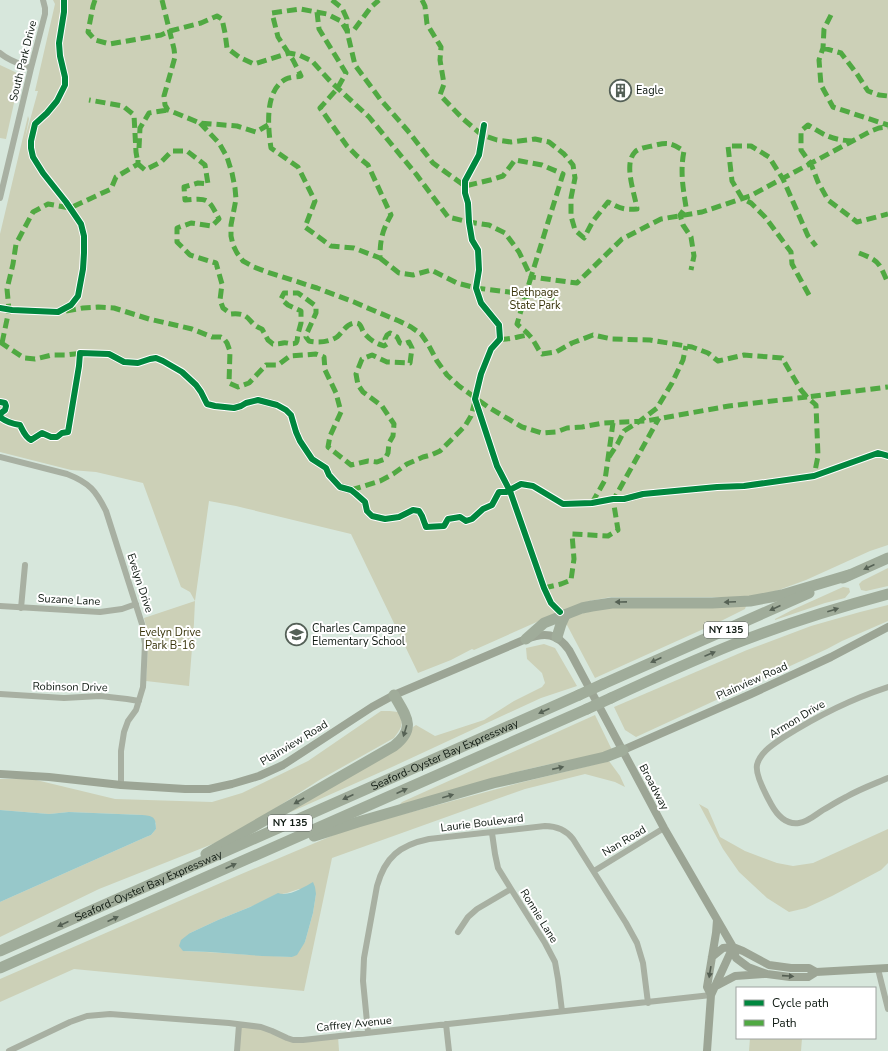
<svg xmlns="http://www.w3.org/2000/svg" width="888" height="1051" font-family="'Nunito Sans',sans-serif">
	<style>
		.green { fill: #ccd0b7; fill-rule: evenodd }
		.water { fill: #97c8ca }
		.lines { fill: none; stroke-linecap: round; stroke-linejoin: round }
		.street { stroke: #a8b0a2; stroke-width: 6 }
		.secondary { stroke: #9ca595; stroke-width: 8 }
		.highway { stroke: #a0ac9a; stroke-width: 11 }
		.highway-bridge { stroke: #a0ac9a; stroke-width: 11 }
		.quiet { stroke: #50a942; stroke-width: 5; stroke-dasharray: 10 5; stroke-linecap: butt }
		.cycleway-casing { stroke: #fff; stroke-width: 8 }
		.cycleway { stroke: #00873e; stroke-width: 6 }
		.oneway { fill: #566255 }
		.oneway2 { fill: #545e52 }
		.labels { text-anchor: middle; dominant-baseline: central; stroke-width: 4; stroke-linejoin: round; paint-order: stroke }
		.shield { fill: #fff; stroke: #565d58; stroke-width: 1 }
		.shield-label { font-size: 10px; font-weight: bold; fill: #0d1810 }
		.street-label { font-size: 11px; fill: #0d1810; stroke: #fff }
		.poi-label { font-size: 11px; fill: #0d1810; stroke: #fff; text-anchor: start }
		.park-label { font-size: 11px; fill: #373209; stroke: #fff }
	</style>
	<rect width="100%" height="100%" fill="#d7e7dc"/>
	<path class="green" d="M53 0H888V545L870 551 806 580 776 591 749 597H611L589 601 557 613 474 650 472 649 451 660 418 673 351 534 236 506 209 501 195 601 194 622V623L189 686 146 681 147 667 148 634 144 618 195 601 190 592 181 587 143 483 96 472 71 470 0 452V234L28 116 29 119 25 138 38 91H35L55 4Z
		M0 65 15 72 20 76 6 139 0 138Z
		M888 568V586L866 591 861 590 859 584 862 581Z
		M843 587 849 588 850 592 845 598 825 603 775 620V619L792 610Z
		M888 605V621L842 641 827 649 636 737 625 730 614 707 747 650 811 626 860 612Z
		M746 606 745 609 719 622 595 678 567 625 566 619 579 614 606 608Z
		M544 644 555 648 577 686 541 698 392 767 284 815 408 739 413 727 416 725 435 736 484 720 514 701 542 687 545 683 542 673 527 659 526 648Z
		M381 711H390L398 712C405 724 401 728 394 738L321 779 265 815 215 843 99 889 0 937V902L146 837 151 835 156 829V823L143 815 69 812 49 814 0 810V779H32L115 799 212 802 242 793 308 761Z
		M595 715 612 750C588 759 562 761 537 767 491 778 446 792 401 805L400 804 402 802Z
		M609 761 620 776 625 787 615 782 585 774 525 789 332 858 304 991 74 969 0 1002V979L232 878 348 829 519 783ZM299 889 316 894 313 913 305 942 292 957C256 956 219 952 183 951L190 933 218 920 282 894 287 893Z
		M699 804 708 809 720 837 745 851 777 863 793 866 813 863 888 829V863L881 870 832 896 806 908 789 912 767 898 739 872 723 849Z
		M239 1025 261 1027 287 1038 338 1036 339 1051H237Z
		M750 1038H802L801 1051H749Z"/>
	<path class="water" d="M0 810 49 814 69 812 143 815C154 816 156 818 156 829L151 835 146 837 0 902Z
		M313 882 315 887 316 894 313 913 305 942 297 955 292 957 262 956 210 952 183 951 179 946 181 940 190 933 218 920 250 907 278 893C289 897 304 887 313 882Z"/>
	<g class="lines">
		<path class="street" d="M0 53C9 61 20 64 31 68
			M0 198 31 68 45 14V8L43 0
			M0 457 67 474C90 483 96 491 106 511L142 624 145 644 143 687 136 710 128 721 124 732 121 751V785
			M0 606 100 612 122 609 136 604
			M21 608 25 565
			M888 687C851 699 817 716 784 737 774 744 760 752 757 765 755 775 766 795 771 804 777 815 786 825 799 823 808 822 815 815 823 810 830 806 838 801 846 797 860 789 874 784 888 778
			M0 694 64 698 100 696 127 699 139 701
			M492 833 495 854 498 868 511 889 545 943 555 962 558 979 562 1011
			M594 871 664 828
			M458 932 468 917 477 909 511 889
			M878 969 888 1009
			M446 1024 449 1051
			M368 1032 363 981 364 958 377 886C385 857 400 845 429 839L545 826C556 826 566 830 573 839L626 923 637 943 643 963 648 1003
			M9 1051 70 1022 87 1016 110 1014 229 1023 261 1027 272 1031 287 1038 293 1040H303L711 995
			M237 1051 239 1025"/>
		<path class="secondary" d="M623 750 751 694 831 657 888 627
			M0 774 49 777 121 785 185 789H209L232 784 259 776 283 765 372 707 394 695 526 639C545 632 557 633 569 650L664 828 733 947 736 958 748 967 767 974 790 977H808L816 972 888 968
			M712 957 723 948 733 947 743 951 769 965 791 968H809L816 972
			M716 986 735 976 764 974
			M711 995 707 987 716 933 717 920
			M707 1051 711 995 733 947"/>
		<g class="highway">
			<path d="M843 578 888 558"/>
			<path d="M557 637 561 624 565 615"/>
			<path d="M526 639 544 623 582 608 592 606 612 603H712L750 601 782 595 849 575"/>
			<path d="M603 684 809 593"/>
			<path d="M611 698C652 679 692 661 734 644 784 624 836 608 888 594"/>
			<path d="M314 836 358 822 493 783 605 757 623 750"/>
			<path d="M206 854 394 746C417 728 406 716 394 695"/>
			<path id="s1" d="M0 951 579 695"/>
			<path d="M0 968 587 709"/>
		</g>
		<path class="highway-bridge" d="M579 695 603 684
			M587 709 611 698"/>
		<path class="quiet" d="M95 0 93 6 88 32 95 40 110 44 161 35 170 31 201 23 217 16 222 19 225 33 227 48 239 57 254 64 289 53 299 55 312 61 330 81 369 117 416 174 448 217 469 222 489 225 505 233 519 252 531 277 517 324C521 328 526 331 529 335 535 341 537 349 542 354L556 352 572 343 593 335 612 339 650 340 692 347 708 353 718 361 744 355 782 358 801 390 807 397 888 387
			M162 0 174 49 175 57 164 96 165 105 168 110 200 123 237 126 256 132 268 125
			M332 0 342 8 347 19 346 24 347 31H350L354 30 371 7 379 0
			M422 0 425 6 427 24 441 47 440 60 444 84 440 95 462 118 482 135 497 140 511 142 535 139 549 142 564 154 573 165 575 178 571 198V216L575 230 584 238 593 221 608 202C620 208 623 210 637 209 635 194 623 164 635 152 639 148 647 147 652 146 668 142 670 142 684 151 680 171 683 188 686 207L680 215 683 225 691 237 694 256 691 270
			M317 12 319 29 346 73 337 89 320 108 347 146 357 156 368 165 391 215C382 231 380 240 380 258L354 248 331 246 305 227 315 201 298 167 271 148C268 128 264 90 286 79 290 77 297 77 301 76L293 60 278 37 272 13 300 9 327 14 341 21 347 31 355 65 380 99 408 131 433 163 465 186 490 180 503 176 515 160 542 165 563 174 531 277 577 283 622 239 661 219 702 212 750 196 871 131 879 128 888 127
			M831 15 824 29 823 48 819 60 821 85 833 107 888 125
			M823 48 841 53 857 74 868 91 879 95 888 96
			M200 123 219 143 227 157 232 173 235 188 236 199 231 225V236L233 245 237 253 243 261 254 267 267 272 317 288 354 302 370 309 399 321 411 327 421 334 428 344 437 361 447 375 459 386 488 407 522 427 542 433 556 432 567 428 582 427 603 423 646 421 729 406 807 397 816 405 818 456 814 476
			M853 141C832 140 826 136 808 125L801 131V150L811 164 818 182 828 200 857 222 888 214
			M139 148 140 128 149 113 168 110
			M859 253C880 261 879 263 888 283
			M380 258 399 273 413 275 431 270 457 283 476 288 509 292 526 296 555 298
			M809 295 792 264 791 252 765 217 751 203 742 198 732 181 728 146H751L769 157 783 179 808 236 816 246
			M66 311 83 308 98 307 114 308 149 319 192 329 212 337H221L224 339 227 343 230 351 229 383 238 387 249 383 266 365H278L290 356 316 354 324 357 325 370 336 393 341 412 330 436 328 447 351 465 368 461 377 462 385 459 388 453 389 443 393 436 394 424 382 406 363 392 358 385 356 374 362 359 372 355 387 362 410 363 412 348 409 342 404 344 400 343 397 337 390 333 387 335 385 339 387 344 384 346C375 343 370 340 364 333 361 329 362 324 357 323 347 322 343 332 337 337 329 342 318 343 309 341L306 337 307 333 316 313V306L298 293H284L281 299 288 305 301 311V323L298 334 297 341 296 343C291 345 287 342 283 343 279 344 277 344 273 344L268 340 262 329C247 324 252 312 231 314L223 308 220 300 222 284 216 263 190 255 177 242V228L191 223 212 226 219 219C208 198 209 198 185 200L184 187 198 183 208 184 205 165 187 151H172L161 162 145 170 138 164 136 152 134 115 123 106 89 100
			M500 339C510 340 519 336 529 335
			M0 342 24 358 35 359 52 355H66L83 353
			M2 343 9 310 7 289 13 264 16 244 33 212 48 204 70 208 111 189 116 177 138 164V160
			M609 457 618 443 624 431 640 421 657 408 672 383 683 360 686 346
			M351 490 380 481 393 474 407 464 423 457 431 455 440 451 465 426 471 416 475 401
			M592 503 605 480 613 423
			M544 588 561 584 571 580 574 559 572 534 608 536 618 530 613 499H614L659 418"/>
		<defs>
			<path id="cycleway" d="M484 125 479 155 465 181V193L468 203 469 222 472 240 478 250 479 270 476 288 481 303 499 325 500 339 491 349 481 374 475 399 497 466 510 491 544 588 551 603 560 612
				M0 308 12 310 58 312 71 305 78 296 83 269 84 253V236L81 224 66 202 43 173 33 157 31 148V141L35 124 47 113 57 101 65 85V77L60 56 59 43 64 12V0
				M0 402 5 403 6 406 5 410 1 413 0 417C6 422 13 424 20 425 23 431 25 437 31 440L42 433 51 437H57L62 433 68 432 79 366 80 353 109 354 124 362 138 363 150 359 156 358 163 361 182 372 196 385 201 392 207 404 215 406 234 408 241 406 246 403 258 400 277 405 286 410 291 415 296 432 300 441 312 459 326 468 329 475 340 487 351 490 356 494 365 502 367 511 372 516 385 519 399 517 413 510 419 511 422 516 426 527 444 526 448 519 460 517 466 521 472 519 483 509 492 505 499 492H506L521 484 533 486 563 504 592 503 613 499H624L643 494 717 487 744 486 814 476 878 453 888 456"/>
		</defs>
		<use href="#cycleway" class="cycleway-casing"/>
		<use href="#cycleway" class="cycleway"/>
	</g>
	<defs><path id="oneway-solid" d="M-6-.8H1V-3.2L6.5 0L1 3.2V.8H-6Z"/></defs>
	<g class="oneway">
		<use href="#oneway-solid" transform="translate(869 567) rotate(156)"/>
		<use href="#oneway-solid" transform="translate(621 602) rotate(179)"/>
		<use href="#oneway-solid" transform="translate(730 602) rotate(178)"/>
		<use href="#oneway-solid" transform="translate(775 608) rotate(156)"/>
		<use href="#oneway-solid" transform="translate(833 610) rotate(-17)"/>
		<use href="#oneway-solid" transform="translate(710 654) rotate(-23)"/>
		<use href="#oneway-solid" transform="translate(656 660) rotate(156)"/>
		<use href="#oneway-solid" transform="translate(544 711) rotate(156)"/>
		<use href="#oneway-solid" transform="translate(405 731) rotate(107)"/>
		<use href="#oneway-solid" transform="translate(558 768) rotate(-13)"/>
		<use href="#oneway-solid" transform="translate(402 791) rotate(-24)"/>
		<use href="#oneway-solid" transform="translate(448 796) rotate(-16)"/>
		<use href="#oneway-solid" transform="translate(348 797) rotate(156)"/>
		<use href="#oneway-solid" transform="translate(299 801) rotate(150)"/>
		<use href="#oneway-solid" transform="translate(231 866) rotate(-24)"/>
		<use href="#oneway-solid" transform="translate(113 919) rotate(-24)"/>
		<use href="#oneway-solid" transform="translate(63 924) rotate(156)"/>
	</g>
	<g class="oneway2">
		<use href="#oneway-solid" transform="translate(710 972) rotate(99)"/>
		<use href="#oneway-solid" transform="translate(788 976) rotate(4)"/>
	</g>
	<defs>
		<symbol id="building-ring" viewBox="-11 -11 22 22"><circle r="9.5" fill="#fff" stroke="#546057" stroke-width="1.5"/><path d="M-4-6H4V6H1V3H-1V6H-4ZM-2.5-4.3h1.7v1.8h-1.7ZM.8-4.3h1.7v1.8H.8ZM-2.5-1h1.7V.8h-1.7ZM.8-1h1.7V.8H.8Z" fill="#546057"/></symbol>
		<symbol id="school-ring" viewBox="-11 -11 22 22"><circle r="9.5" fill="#fff" stroke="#546057" stroke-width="1.5"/><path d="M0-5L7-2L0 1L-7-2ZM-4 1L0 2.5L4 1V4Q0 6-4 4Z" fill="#546057"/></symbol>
	</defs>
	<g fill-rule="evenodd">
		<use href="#building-ring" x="608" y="78" width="25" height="25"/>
		<use href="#school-ring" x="284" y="622" width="25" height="25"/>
	</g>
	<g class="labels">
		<g class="shield">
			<rect x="704" y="622" width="44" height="16" rx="3"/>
			<rect x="268" y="815" width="44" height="16" rx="3"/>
		</g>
		<g class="shield-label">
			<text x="726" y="630">NY 135</text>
			<text x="290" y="823">NY 135</text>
		</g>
		<g class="street-label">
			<text transform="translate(23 61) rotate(-76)">South Park Drive</text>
			<text transform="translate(140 583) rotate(72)">Evelyn Drive</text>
			<text transform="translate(69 600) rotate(3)">Suzane Lane</text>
			<text transform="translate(752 681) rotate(-24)">Plainview Road</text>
			<text transform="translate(70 687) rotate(1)">Robinson Drive</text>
			<text transform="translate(797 719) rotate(-31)">Armon Drive</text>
			<text transform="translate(294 743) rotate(-31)">Plainview Road</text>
			<text stroke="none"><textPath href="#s1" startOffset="486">Seaford-Oyster Bay Expressway</textPath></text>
			<text transform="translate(654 787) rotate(62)">Broadway</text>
			<text transform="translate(482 823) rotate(-7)">Laurie Boulevard</text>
			<text transform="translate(624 841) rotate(-31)">Nan Road</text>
			<text stroke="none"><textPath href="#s1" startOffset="162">Seaford-Oyster Bay Expressway</textPath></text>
			<text transform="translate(539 916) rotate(58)">Ronnie Lane</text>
			<text transform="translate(354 1024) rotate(-6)">Caffrey Avenue</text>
		</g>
		<g class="poi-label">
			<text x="636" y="90">Eagle</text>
			<text x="312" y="628">Charles Campagne<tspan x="312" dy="13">Elementary School</tspan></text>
		</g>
		<g class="park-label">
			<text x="535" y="292">Bethpage<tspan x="535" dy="13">State Park</tspan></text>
			<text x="170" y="632">Evelyn Drive<tspan x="170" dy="13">Park B-16</tspan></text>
		</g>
	</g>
	<rect x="736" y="987" width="140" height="52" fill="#ffffff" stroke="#9ea39f"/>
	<rect x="744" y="1000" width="20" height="6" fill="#00873e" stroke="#9ea39f"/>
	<text x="772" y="1007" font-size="12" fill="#0d1810">Cycle path</text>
	<rect x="744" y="1020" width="20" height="6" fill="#50a942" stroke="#9ea39f"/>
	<text x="772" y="1027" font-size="12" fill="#0d1810">Path</text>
</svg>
